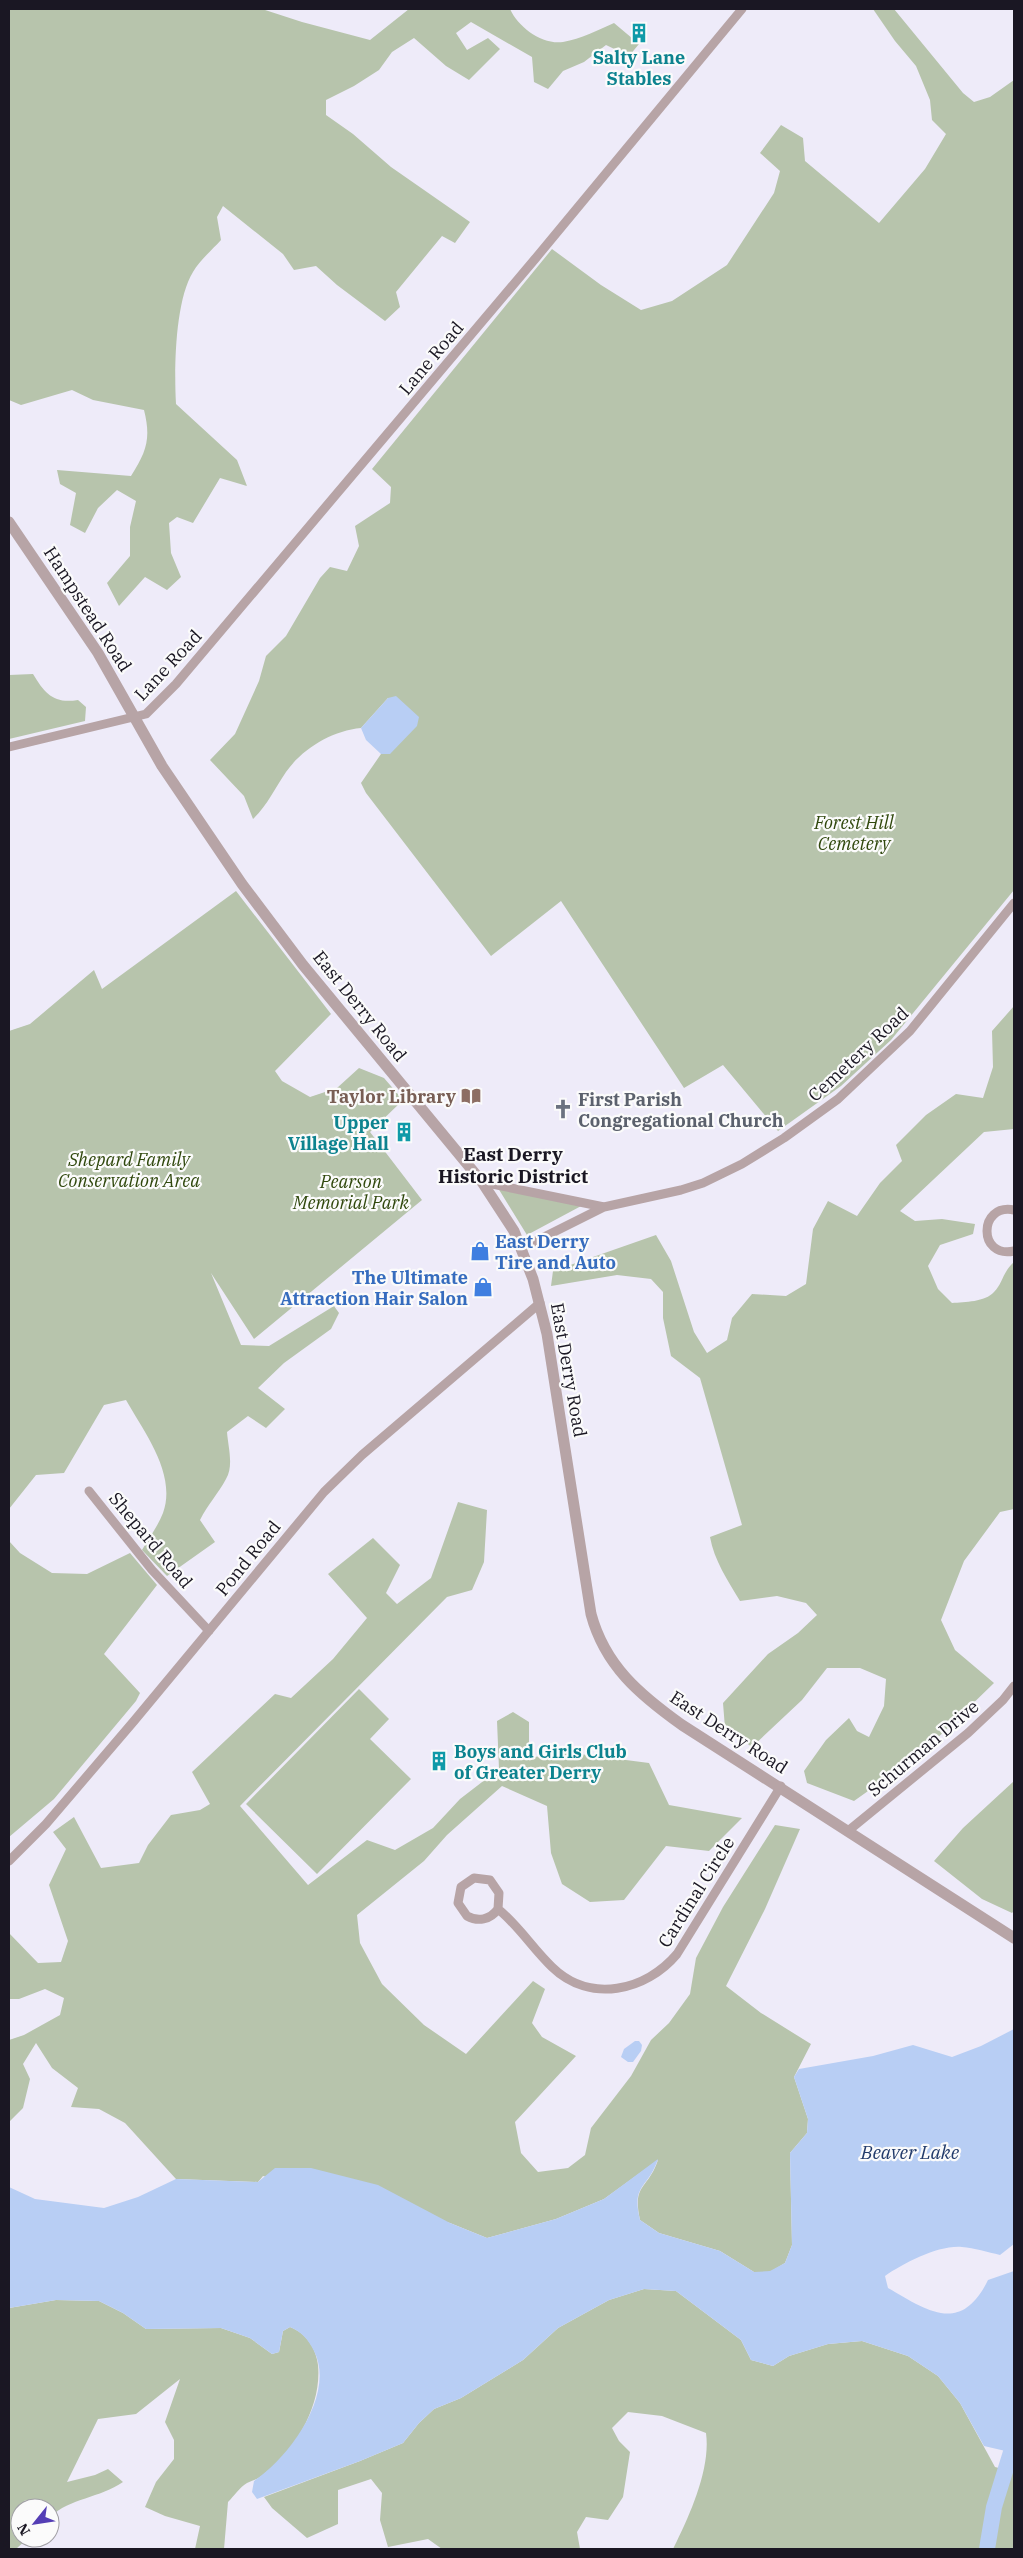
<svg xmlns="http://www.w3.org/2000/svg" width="1023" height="2558" font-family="'IBM Plex Serif',serif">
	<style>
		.green { fill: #b7c4ac }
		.water { fill: #b8cef4 }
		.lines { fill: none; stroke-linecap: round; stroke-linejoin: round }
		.river { stroke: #b8cef4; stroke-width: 16 }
		.minor { stroke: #b7a4a6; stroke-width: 9 }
		.tertiary { stroke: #b7a4a6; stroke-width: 11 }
		.labels { text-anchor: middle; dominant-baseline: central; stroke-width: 4.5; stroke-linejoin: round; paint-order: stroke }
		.culture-label { font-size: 18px; font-weight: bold; fill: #0d838f; stroke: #fbfbfb }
		.street-label { font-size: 18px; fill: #1a1723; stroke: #fbfbfb }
		.park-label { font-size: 18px; font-style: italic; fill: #30480d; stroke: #fbfbfb }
		.education-label { font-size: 18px; font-weight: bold; fill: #785e54; stroke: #fbfbfb; text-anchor: end }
		.worship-label { font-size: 18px; font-weight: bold; fill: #5b616d; stroke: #fbfbfb; text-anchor: start }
		.shop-label { font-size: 18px; font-weight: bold; fill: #366cbe; stroke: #fbfbfb; text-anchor: start }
		.neighbourhood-label { font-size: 19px; font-weight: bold; fill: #1a1723; stroke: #fbfbfb }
		.water-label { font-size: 19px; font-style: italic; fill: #223b6b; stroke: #fbfbfb }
	</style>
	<rect width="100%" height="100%" fill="#eeebf9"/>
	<path class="green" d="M9 9H262L302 22 370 40 409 9H510C518 27 542 45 563 42 581 39 598 30 614 23L639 44 629 56 606 45 584 62 563 71 548 89 534 82 532 57 471 22 456 33 467 50 488 38 500 49 469 80 446 66 414 38 392 52 379 70 354 86 326 100V115L353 134 391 167 470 222 455 243 442 236 396 292 400 307 385 321 337 285 316 266 294 270 283 254 223 206 217 217 221 240C212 250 199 261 193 272 175 301 174 369 176 404L237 460 247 486 220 478 193 523 177 517 169 523 171 553 181 577 167 590 145 577 119 606 107 583 130 556V527L136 501 117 490 98 508 85 533 70 525 76 493 60 484 57 470 131 476C147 451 151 438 144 410L93 400 72 390 21 405 9 400Z
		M873 9H894L963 93 974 102 990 97 1014 80V890L891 1040 841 1086 778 1131 723 1065 684 1088 561 901 491 956 366 793 361 783 381 754H390L388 698 361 728C332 731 303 748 286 772 275 788 267 806 253 819L244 796 210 760 235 734 259 681 266 656 286 636 320 578 330 567 347 571 359 546 355 526 390 503 391 487 372 469 552 249 601 285 641 310 672 301 727 265 774 193 780 171 760 153 781 125 803 138 805 161 879 223 925 169 946 134 932 120 930 100 916 66 895 41Z
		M33 674C45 694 54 704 78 700L86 707 85 721 9 739V675Z
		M236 891 331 1014 275 1071 282 1081 310 1097 337 1088 359 1068 384 1078 403 1100 370 1132 422 1200 254 1339 211 1273 241 1345 269 1346 334 1306 339 1313 331 1329 284 1363 258 1388 285 1409 266 1428 248 1416 227 1432C228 1446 234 1466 226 1479 218 1494 208 1504 200 1520L215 1542 167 1576 142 1550C149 1538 158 1526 163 1513 177 1474 144 1432 126 1400L104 1405 64 1473 36 1475 9 1509V1031L30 1024 94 970 102 989Z
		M1014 1006V1129L984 1132 900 1211 915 1221 942 1219 975 1224 973 1234 940 1245 928 1266 938 1289 952 1303C965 1302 985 1302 994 1292 1003 1283 1002 1273 1014 1262V1509L1000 1512 964 1561 941 1620 955 1650 994 1683 923 1752 854 1801 807 1783 804 1771 826 1740 849 1718 857 1731 869 1737 884 1706 886 1679 860 1668H827L802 1700 752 1747 725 1728 723 1703 768 1654 798 1633 817 1615 806 1603 777 1596 740 1601C728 1581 714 1560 710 1537L742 1525 700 1378 671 1356 663 1318V1292L651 1279 617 1275 551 1286 553 1271 656 1235 671 1261 694 1332 707 1353 727 1340 732 1318 752 1294 786 1296 806 1284 813 1229 828 1201 857 1216 880 1183 902 1161 896 1145 926 1115 956 1094 983 1098 993 1067 992 1031Z
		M498 1188 583 1205 527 1235Z
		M458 1502 487 1510 484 1562 472 1590 447 1597 240 1806 308 1885 367 1840 395 1850 433 1828 460 1799 499 1769 497 1721 513 1712 529 1722V1758L564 1752 649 1763 669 1805 742 1818 709 1851 666 1846 624 1900 590 1902 562 1884 551 1853 547 1806 502 1786 447 1835 424 1861 357 1915 360 1943 382 1984 424 2025 466 2054 533 1981 545 1989 532 2023 542 2037 576 2056 515 2122 521 2153 538 2172 568 2168 585 2155 591 2128 631 2076 651 2040 669 2023 690 1994 696 1958 723 1907 775 1825 800 1829 765 1909 726 1986 761 2013 811 2044 794 2077 808 2119 807 2133 790 2153 792 2245 785 2263 770 2272H754L720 2251 659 2233 640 2220C632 2183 648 2190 658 2160L604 2199 556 2219 487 2238 450 2223 263 2176 258 2182 176 2179 125 2123 99 2109 71 2107 78 2088 52 2068 36 2043 23 2064 30 2079 23 2108 9 2122V2040L24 2035 60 2015 64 1998 45 1989 19 1999H9V1933L38 1963 61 1962 68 1941 49 1885 66 1849 53 1832 74 1817 101 1868 139 1863 148 1845 171 1815 200 1810 210 1804 192 1772 275 1694 291 1698 333 1659 367 1618 328 1574 373 1538 400 1565 386 1593 397 1604 431 1578Z
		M9 1541 20 1553 52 1573 87 1574 130 1553 157 1585 104 1654 140 1693 136 1701 54 1799 9 1837Z
		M359 1689 389 1719 370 1739 411 1779 317 1874 246 1804Z
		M1014 1781V1911L1012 1913 982 1899 934 1861 963 1828Z
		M644 2289 676 2291 741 2340 751 2360 773 2366 789 2356 828 2344 862 2341 908 2356 938 2376 960 2403 995 2467 1014 2472V2549H673C689 2517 711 2469 706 2433L662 2416 628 2412 612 2428 619 2441 630 2452 623 2497 608 2520 586 2517 577 2532 580 2549H442L428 2539 388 2547 380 2520 382 2493 371 2479 338 2490V2524L307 2538 272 2508 264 2497 360 2461 403 2443 419 2423 434 2409 461 2398 523 2360 558 2328 609 2300Z
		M56 2300 99 2301 123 2313 146 2329 221 2328 250 2338 272 2354 279 2352 283 2331 290 2327C306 2333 316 2348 318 2365 322 2405 296 2450 264 2474 259 2479 253 2480 247 2483 240 2487 234 2496 228 2502L224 2549H195L200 2526 165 2516 145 2507 156 2482 174 2459V2440L165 2422 180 2379 136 2414 98 2419 67 2482 95 2475 108 2469 123 2482C100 2498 70 2498 50 2517V2508H20V2538H28L16 2549H9V2308Z"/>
	<path class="water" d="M396 696 419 717 417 726 390 754H381L366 740 361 728 388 698Z
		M1014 2029V2244L1000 2255C988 2252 974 2248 962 2247 938 2245 904 2263 885 2276L888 2288C928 2311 961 2335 988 2280L1014 2271V2453L984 2446 960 2403 938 2376 908 2356 862 2341 828 2344 789 2356 773 2366 751 2360 741 2340 676 2291 644 2289 609 2300 558 2328 523 2360 461 2398 434 2409 419 2423 403 2443 360 2461 257 2499 252 2492 254 2481C289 2458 336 2394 314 2351 308 2339 302 2332 290 2327L283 2331 279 2352 272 2354 250 2338 221 2328 146 2329 123 2313 99 2301 56 2300 9 2308V2187L35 2199 104 2208 138 2197 176 2179 258 2182 275 2168H311L378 2185 450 2223 487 2238 556 2219 604 2199 658 2159C648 2189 631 2184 640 2220L659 2233 720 2251 754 2272 770 2271 785 2263 792 2245 790 2153 807 2133 808 2119 794 2077 799 2069 873 2056 913 2045 952 2057 981 2046Z
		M635 2041H639L642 2045 641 2051 633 2062H628L621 2057 624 2049Z"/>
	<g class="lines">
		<path class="river" d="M987 2549 994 2507 1011 2452"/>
		<path class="minor" d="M9 747 146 714 176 684 535 259 742 9
			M482 1182 604 1207
			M1014 1210C978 1203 978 1259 1014 1251
			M522 1248 604 1207 681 1190 703 1183 742 1164 784 1138 838 1099 910 1031 1014 903
			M89 1491 152 1570 209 1631
			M848 1831 968 1733 1003 1700 1014 1686
			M9 1861 46 1824 134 1721 324 1492 362 1455 540 1303
			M498 1909 499 1893 490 1880 474 1878 461 1887 458 1903 467 1916C478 1922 490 1920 498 1909 519 1926 533 1949 552 1967 590 2004 646 1991 677 1954L781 1786"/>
		<path class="tertiary" d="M9 522 98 653 162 766 242 884 303 965 482 1182 514 1231 533 1279 547 1334 591 1614C605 1666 640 1695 682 1725L1014 1938"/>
	</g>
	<defs>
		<symbol id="building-bare" viewBox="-9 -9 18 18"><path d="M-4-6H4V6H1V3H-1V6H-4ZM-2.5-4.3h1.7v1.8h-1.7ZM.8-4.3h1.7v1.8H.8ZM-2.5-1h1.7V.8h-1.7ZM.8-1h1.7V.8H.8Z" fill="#0f9aa8" stroke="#fbfbfb" stroke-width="2.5" paint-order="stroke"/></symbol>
		<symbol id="library-bare" viewBox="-9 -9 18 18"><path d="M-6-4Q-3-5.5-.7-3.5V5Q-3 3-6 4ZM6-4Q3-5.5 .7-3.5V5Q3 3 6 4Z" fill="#8d6e63" stroke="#fbfbfb" stroke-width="2.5" paint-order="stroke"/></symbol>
		<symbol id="church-bare" viewBox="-9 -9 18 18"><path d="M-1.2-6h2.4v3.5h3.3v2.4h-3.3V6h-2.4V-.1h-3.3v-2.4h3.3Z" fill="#6b7280" stroke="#fbfbfb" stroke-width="2.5" paint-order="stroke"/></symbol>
		<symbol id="shop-bare" viewBox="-9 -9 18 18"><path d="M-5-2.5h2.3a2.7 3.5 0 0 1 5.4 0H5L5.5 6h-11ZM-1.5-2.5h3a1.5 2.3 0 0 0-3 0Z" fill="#3f7fe0" stroke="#fbfbfb" stroke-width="2.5" paint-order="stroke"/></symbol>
	</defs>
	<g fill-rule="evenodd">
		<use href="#building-bare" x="625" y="19" width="28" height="28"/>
		<use href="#library-bare" x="457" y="1082" width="28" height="28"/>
		<use href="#church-bare" x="549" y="1095" width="28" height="28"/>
		<use href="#building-bare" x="390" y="1118" width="28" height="28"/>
		<use href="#shop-bare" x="466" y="1237" width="28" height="28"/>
		<use href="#shop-bare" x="469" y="1273" width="28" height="28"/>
		<use href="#building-bare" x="425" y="1747" width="28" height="28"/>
	</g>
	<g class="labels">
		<g class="culture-label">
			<text x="639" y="57">Salty Lane<tspan x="639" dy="21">Stables</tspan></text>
			<text x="389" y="1122" text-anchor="end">Upper<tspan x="389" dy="21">Village Hall</tspan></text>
			<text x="454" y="1751" text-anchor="start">Boys and Girls Club<tspan x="454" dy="21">of Greater Derry</tspan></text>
		</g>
		<g class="street-label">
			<text transform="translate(431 358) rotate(-50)">Lane Road</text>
			<text transform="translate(88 609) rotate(57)">Hampstead Road</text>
			<text transform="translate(168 665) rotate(-47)">Lane Road</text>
			<text transform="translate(360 1006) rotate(51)">East Derry Road</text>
			<text transform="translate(858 1054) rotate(-43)">Cemetery Road</text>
			<text transform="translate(569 1370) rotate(80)">East Derry Road</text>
			<text transform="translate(151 1540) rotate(50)">Shepard Road</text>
			<text transform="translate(248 1558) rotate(-51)">Pond Road</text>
			<text transform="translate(729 1732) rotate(33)">East Derry Road</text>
			<text transform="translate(923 1748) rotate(-40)">Schurman Drive</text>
			<text transform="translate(696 1892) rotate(-58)">Cardinal Circle</text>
		</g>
		<g class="park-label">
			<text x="854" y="822">Forest Hill<tspan x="854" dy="21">Cemetery</tspan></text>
			<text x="129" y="1159">Shepard Family<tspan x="129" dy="21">Conservation Area</tspan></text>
			<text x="351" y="1181">Pearson<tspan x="351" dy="21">Memorial Park</tspan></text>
		</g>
		<g class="education-label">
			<text x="456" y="1096">Taylor Library</text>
		</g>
		<g class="worship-label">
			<text x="578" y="1099">First Parish<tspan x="578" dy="21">Congregational Church</tspan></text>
		</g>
		<g class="shop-label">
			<text x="495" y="1241">East Derry<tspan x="495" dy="21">Tire and Auto</tspan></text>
			<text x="468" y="1277" text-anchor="end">The Ultimate<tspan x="468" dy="21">Attraction Hair Salon</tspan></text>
		</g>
		<g class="neighbourhood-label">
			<text x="513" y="1154">East Derry<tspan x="513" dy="22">Historic District</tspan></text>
		</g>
		<g class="water-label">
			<text x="910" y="2152">Beaver Lake</text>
		</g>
	</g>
	<rect width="1023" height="2558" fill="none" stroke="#1a1723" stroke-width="20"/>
	<g transform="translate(35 2523) rotate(240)"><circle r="24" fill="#fbfbfb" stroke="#a1a0a5"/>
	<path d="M0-4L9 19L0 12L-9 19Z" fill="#543eb5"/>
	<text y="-8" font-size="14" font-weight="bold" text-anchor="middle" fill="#1a1723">N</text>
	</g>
</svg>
